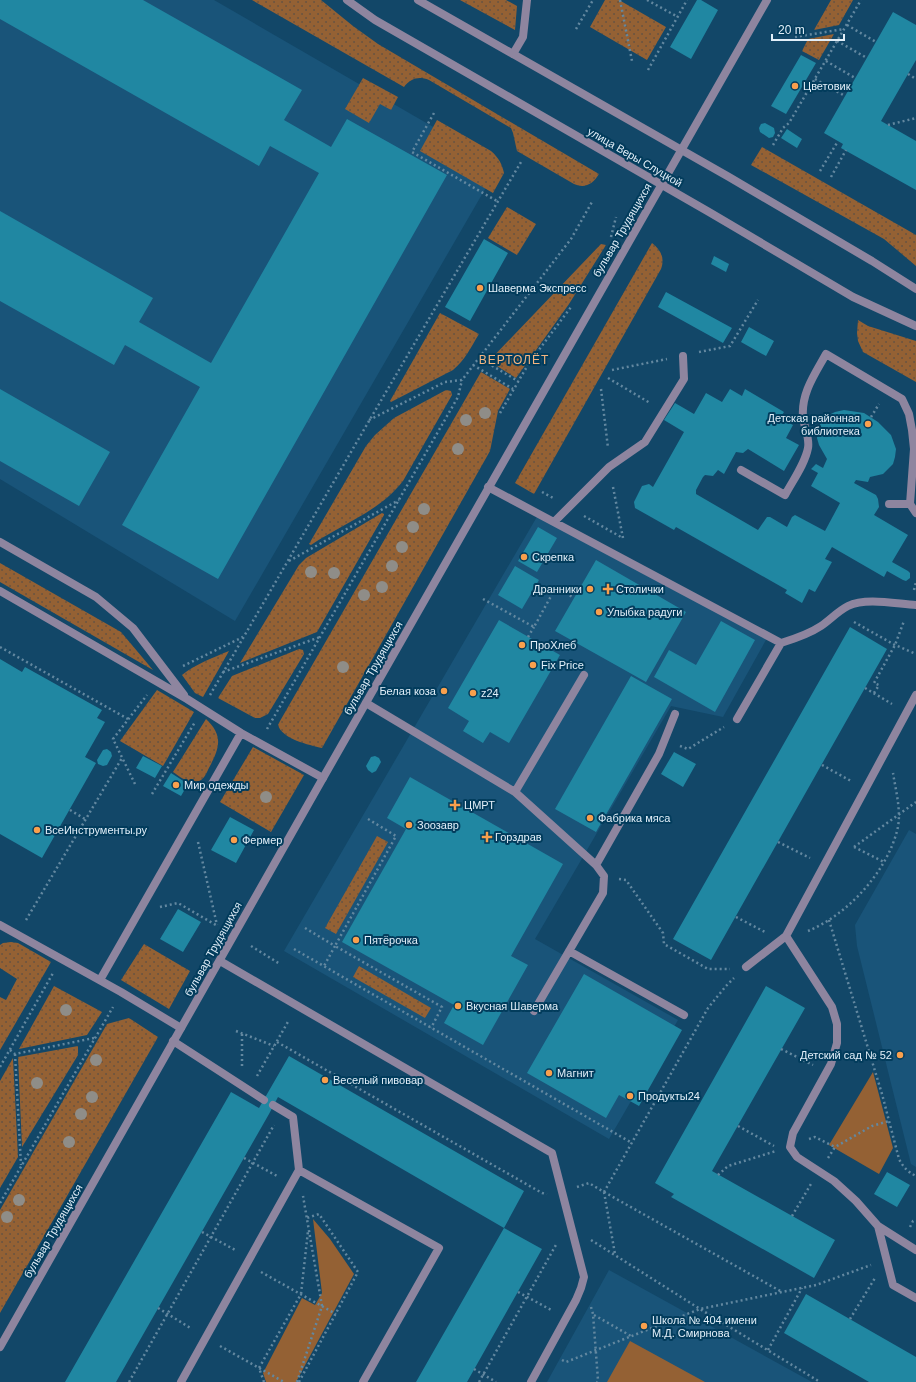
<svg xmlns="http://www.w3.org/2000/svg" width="916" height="1382" font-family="Arial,sans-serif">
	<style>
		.built { fill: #195479 }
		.grass { fill: url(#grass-dots) }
		.park { fill: #946134 }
		.building { fill: #2087a2 }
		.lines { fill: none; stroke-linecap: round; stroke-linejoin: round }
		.path { stroke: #6388a0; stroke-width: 2.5; stroke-dasharray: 2 3; stroke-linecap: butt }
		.service { stroke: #8e859f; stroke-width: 8 }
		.minor { stroke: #8e859f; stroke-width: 8 }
		.tertiary { stroke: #8e859f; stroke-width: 8 }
		.tree { fill: #8f8d88 }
		.poi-dot { fill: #f9a04d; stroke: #023c5c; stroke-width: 1.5 }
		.labels { text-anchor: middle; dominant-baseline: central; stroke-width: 4; stroke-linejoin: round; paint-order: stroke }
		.poi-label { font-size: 11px; fill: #e2eff9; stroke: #023c5c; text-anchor: start }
		.street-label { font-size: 11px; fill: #e2eff9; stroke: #023c5c }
		.neighbourhood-label { font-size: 12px; letter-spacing: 1px; fill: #f4b581; stroke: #023c5c }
	</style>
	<defs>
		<pattern id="grass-dots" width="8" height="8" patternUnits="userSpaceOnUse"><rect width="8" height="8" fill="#946134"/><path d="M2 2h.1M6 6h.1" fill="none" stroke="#685341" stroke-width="1.8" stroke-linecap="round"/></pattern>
	</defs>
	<rect width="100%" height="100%" fill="#124768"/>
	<path class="built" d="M0 0H214L499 165 235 621 0 479Z
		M538 515 767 638 723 717 671 706 535 939 678 1020 609 1139 284 951Z
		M909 830 916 834V1167L911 1164 857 946 855 925Z
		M609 1270 812 1382H547Z"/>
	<path class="grass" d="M252 0H321L353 26 378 44 599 174C593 184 585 189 574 184L517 151 513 133 511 128 429 80C419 76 411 78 404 87Z
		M460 0H506L517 6 515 30Z
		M605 0H619L666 27 647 60 590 27Z
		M831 0H853L839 25 814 30Z
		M834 34 819 60 802 51 808 39Z
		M363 78 398 97 391 110 380 104 369 123 345 109Z
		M437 120 491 151C499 158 502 164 504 173L493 193 420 151Z
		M762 147 916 235V266L884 239 751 165Z
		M507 207 536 224 517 255 488 238Z
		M652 243C661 250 665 258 661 269L534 494 515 483Z
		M601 244 606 245 569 304 516 378 489 361Z
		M440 313 479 334C471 347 465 360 453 370L391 402 390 401Z
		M858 320 868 326 916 341V382L863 352 858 341 857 333Z
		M481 372 510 389 498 411 490 451 322 748C309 745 282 739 278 725L280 721Z
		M446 390 451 391 452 395 403 481C380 511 342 524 311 545L309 544 366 446 375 435 394 418Z
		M382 513 384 514V515L317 632 240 663 299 565 306 558Z
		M0 563 121 632 153 670 0 582Z
		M299 649 303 650 304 654 268 714 260 718H255L218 698 232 676Z
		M229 651 203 697 195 693 182 675C196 664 212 658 229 651Z
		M157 690 194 712 163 766 120 741Z
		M206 719C223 735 220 747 210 766 207 771 205 779 199 781 189 784 180 777 173 772Z
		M253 747 304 775 271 832 220 802Z
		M377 836 388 842 336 934 325 928Z
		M11 942 18 943 51 962 0 1050V997L6 1000 17 979 0 968V945L3 943Z
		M144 944 190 971 169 1009 121 980Z
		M359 966 431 1008 425 1018 353 977Z
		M54 986 102 1012 87 1035 19 1049Z
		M129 1018 158 1037 0 1313V1210L107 1024Z
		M78 1046V1055L22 1147 18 1057Z
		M13 1058 18 1157 0 1188V1081Z"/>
	<path class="park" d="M873 1072 893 1148 879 1174 829 1145Z
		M313 1219 330 1239 354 1274 296 1382H266L263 1373 302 1298 315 1305 322 1293Z
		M630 1341 705 1382H607Z"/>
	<path class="building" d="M0 0H143L302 90 284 120 331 147 347 119 447 175 218 579 122 525 200 387 125 345 114 365 0 301V211L153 298 139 322 211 363 319 173 270 146 259 166 0 19Z
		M697 0H701L718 10 691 59 670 47Z
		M893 12 916 25V60L881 121 916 141V190L841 148 843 144 824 133Z
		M801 55 816 63 786 114 771 106Z
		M765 123 774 128 775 133 773 137 769 138 760 132 759 128 761 124Z
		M787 129 802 139 797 148 781 138Z
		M484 239 508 253 470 321 445 307Z
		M714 256 729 264 726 272 711 264Z
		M666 292 732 328 723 343 658 307Z
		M749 327 774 341 766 356 741 342Z
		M0 389 110 452 79 506 0 461Z
		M730 389 742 396 745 389 784 412 780 418 793 425 786 438 799 445 784 471 748 449 743 453 736 452 724 474 718 470 713 476 705 475 703 477 696 490V494L758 530 767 517H770L787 527 792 517 795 515 825 531 840 503 811 486 818 473 811 469 816 464 823 468 827 459 819 445 817 438 818 430 821 422 827 416 835 412 844 410 864 413 878 422 891 435 896 449 895 457 893 464 883 474 870 477 868 482 856 480 854 483 876 495 878 499 879 507 874 515 908 535 892 562 908 571 910 573V578L906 581 903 580 887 571 884 577 832 547 825 559 832 562 815 592 809 589 802 603 785 593 787 590 676 527 674 530 635 508 634 502 642 486 649 484 653 487 684 432 664 420 675 403 694 414 706 393 722 402Z
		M538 527 557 538 537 572 518 561Z
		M596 560 686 612 646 682 555 631Z
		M515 566 539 580 522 609 498 595Z
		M499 620 560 655 509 743 490 732 483 743 463 731 469 721 448 708Z
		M721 621 755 640 715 712 654 677 669 650 696 665Z
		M850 627 887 649 711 960 673 939Z
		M0 659 22 672 25 667 102 710 97 718 105 722 85 757 96 763 42 858 0 834Z
		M631 676 672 699 596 832 555 809Z
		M107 749 111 752 112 756 107 765 103 766 98 764 97 760 103 750Z
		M674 752 696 764 683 787 661 774Z
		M143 756 162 766 155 778 136 768Z
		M375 756 379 758 381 762 376 771 372 773 368 770 366 766 371 757Z
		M171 773 188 784 181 796 163 786Z
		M410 777 563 864 511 956 528 965 483 1045 444 1023 454 1005 342 942 406 829 387 818Z
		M230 817 254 830 236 863 211 850Z
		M178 909 201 922 183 952 160 939Z
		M584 974 682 1030 639 1106 619 1095 606 1118 527 1073Z
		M766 986 805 1008 712 1171 835 1240 814 1278 671 1197 674 1194 655 1183Z
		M289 1056 524 1191 504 1228 542 1249 467 1382H416L504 1228 278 1097 269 1114 116 1382H65L231 1092 259 1108Z
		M887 1172 910 1185 897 1207 874 1194Z
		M806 1294 916 1357V1382H869L784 1333Z"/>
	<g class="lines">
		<path class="path" d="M620 0 632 61
			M647 0 678 17
			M847 25 876 42
			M576 29 593 0
			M795 37 844 29
			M837 41 867 58
			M826 61 855 78
			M648 70 687 0
			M908 74 916 79
			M815 79 845 96
			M434 113 412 152 497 201
			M888 125 916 118
			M773 145 783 128 789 123 861 0
			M820 171 838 141
			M831 177 846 150
			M611 237 616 217
			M699 352 730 346 758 300
			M479 358 518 381
			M473 365 513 389
			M612 370 667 359
			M608 378 650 403
			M601 389 608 448
			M500 413 529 363 571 307
			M871 417 879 404
			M369 420 445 382 462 380 571 239 592 202
			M613 487 623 538
			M542 492 555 499
			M584 516 621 537
			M289 561 399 500
			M914 590 916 582
			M483 599 534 627 556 587 574 598
			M854 622 895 645 916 654
			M528 637 534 627
			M0 647 128 719
			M183 666 243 637
			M223 672 320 637
			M865 688 892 704
			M874 693 879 685 874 683 895 645 904 621
			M210 695 369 421 521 162
			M267 729 458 397 462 380
			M680 746 688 749 724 727
			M822 765 851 781
			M135 784 113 739 147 695
			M152 794 195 722
			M70 810 85 819
			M368 819 396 836 335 946 442 1007 431 1028
			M198 842 217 925
			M778 842 810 858
			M854 847 916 802
			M854 847 884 862
			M619 879 626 880 663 933 664 944 708 969H730
			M160 907 178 903 216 925
			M736 917 765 932
			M26 920 122 758
			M829 920 882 1094 899 1159C903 1167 908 1172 916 1176
			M305 928 335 946 324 966
			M808 931C847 915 886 873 897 831 902 813 896 792 893 773
			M251 946 280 964
			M294 949 632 1143
			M236 1031 274 1046
			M242 1034V1066
			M277 1042 542 1193 547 1194
			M781 1049 813 1065
			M10 1050 15 1054 94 1038
			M15 1054 21 1165
			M0 1067 53 973
			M257 1076 289 1020
			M738 1126 774 1146
			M809 1139 815 1137 835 1147
			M244 1158 277 1176
			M828 1158 835 1147 872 1126 889 1121
			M718 1175 728 1166 776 1151
			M577 1187 589 1183 604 1192 708 1008 726 986 734 978
			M604 1192 782 1292
			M604 1192 615 1254
			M0 1203 113 1007
			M792 1216 811 1184
			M910 1227 913 1221 916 1220
			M202 1232 237 1251
			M591 1240 700 1309 820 1382
			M261 1272 336 1314
			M518 1292 553 1311
			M591 1307 593 1314 598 1380 597 1382
			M158 1308 192 1329
			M594 1315 631 1336
			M850 1319 875 1278
			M220 1346 284 1382
			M768 1350 802 1288
			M562 1360 566 1362 700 1309 816 1285 871 1265
			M474 1369 496 1382
			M129 1382 274 1125
			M264 1382 259 1368 301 1294 308 1231
			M297 1382 322 1306 303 1196
			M299 1382 358 1272 319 1214 307 1218
			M479 1382 557 1243"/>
		<path class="service" d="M513 54 523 37 527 0
			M741 470 785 495C793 480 805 464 808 448 810 438 804 427 803 417 801 393 815 374 826 354L902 399 909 414 912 430 914 449 910 504 916 513
			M488 487 781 643C794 639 809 634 821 626 830 620 838 611 848 606 866 597 897 604 916 605
			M889 504H910
			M554 522 609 467 645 442 684 379 683 356
			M0 542 96 597 133 628 184 695
			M0 591 187 699 241 733 323 778
			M916 695 786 936 832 1007 837 1024V1043L831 1064 793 1133 790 1147 797 1157 834 1181 856 1201 878 1226 893 1285 916 1298
			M366 703 515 792 596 865 604 876 603 893 534 1011
			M737 719 781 643
			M515 792 584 675
			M596 865 659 754 675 714
			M0 925 121 992 181 1028
			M569 951 684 1015
			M220 961 552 1153 584 1277 581 1288 576 1300 531 1382
			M746 967 786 936
			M100 980 241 733
			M173 1041 264 1100
			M273 1105 293 1117 299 1170
			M878 1226 916 1250
			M181 1382 299 1170 439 1248 363 1382"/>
		<path class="minor" d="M0 1347 323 778 767 0"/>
		<path class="tertiary" d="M347 0 375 20 709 212 853 297 916 326
			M418 0 729 177 872 261 916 289"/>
	</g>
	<g class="tree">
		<circle cx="485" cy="413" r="6"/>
		<circle cx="466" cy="420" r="6"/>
		<circle cx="458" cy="449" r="6"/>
		<circle cx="424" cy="509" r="6"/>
		<circle cx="413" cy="527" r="6"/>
		<circle cx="402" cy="547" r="6"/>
		<circle cx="392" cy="566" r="6"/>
		<circle cx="311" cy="572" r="6"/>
		<circle cx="334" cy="573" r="6"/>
		<circle cx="382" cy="587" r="6"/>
		<circle cx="364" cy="595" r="6"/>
		<circle cx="343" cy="667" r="6"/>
		<circle cx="266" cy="797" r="6"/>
		<circle cx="66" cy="1010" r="6"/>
		<circle cx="96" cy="1060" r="6"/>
		<circle cx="37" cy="1083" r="6"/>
		<circle cx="92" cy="1097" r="6"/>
		<circle cx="81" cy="1114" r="6"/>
		<circle cx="69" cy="1142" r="6"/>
		<circle cx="19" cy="1200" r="6"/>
		<circle cx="7" cy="1217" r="6"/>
	</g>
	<g class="poi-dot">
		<circle cx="795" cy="86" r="4"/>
		<circle cx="480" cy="288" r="4"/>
		<circle cx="868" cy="424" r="4"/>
		<circle cx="524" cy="557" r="4"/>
		<circle cx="590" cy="589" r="4"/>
		<path d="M606 583h4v4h4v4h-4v4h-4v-4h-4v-4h4z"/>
		<circle cx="599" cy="612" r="4"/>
		<circle cx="522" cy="645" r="4"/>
		<circle cx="533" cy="665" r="4"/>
		<circle cx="444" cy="691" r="4"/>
		<circle cx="473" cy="693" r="4"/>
		<circle cx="176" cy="785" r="4"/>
		<path d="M453 799h4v4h4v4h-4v4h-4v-4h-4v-4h4z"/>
		<circle cx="590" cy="818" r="4"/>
		<circle cx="409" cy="825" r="4"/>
		<circle cx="37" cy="830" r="4"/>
		<path d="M485 831h4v4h4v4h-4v4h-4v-4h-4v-4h4z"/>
		<circle cx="234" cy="840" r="4"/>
		<circle cx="356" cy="940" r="4"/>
		<circle cx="458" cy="1006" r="4"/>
		<circle cx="900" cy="1055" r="4"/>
		<circle cx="549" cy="1073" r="4"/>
		<circle cx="325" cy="1080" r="4"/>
		<circle cx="630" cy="1096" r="4"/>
		<circle cx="644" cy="1326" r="4"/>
	</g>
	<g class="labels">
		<g class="poi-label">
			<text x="803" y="86">Цветовик</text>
			<text x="488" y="288">Шаверма Экспресс</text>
			<text x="860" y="418" text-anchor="end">Детская районная<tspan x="860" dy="13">библиотека</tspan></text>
			<text x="532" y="557">Скрепка</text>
			<text x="582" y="589" text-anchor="end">Дранники</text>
			<text x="616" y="589">Столички</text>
			<text x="607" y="612">Улыбка радуги</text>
			<text x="530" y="645">ПроХлеб</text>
			<text x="541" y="665">Fix Price</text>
			<text x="436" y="691" text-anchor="end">Белая коза</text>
			<text x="481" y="693">z24</text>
			<text x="184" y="785">Мир одежды</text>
			<text x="464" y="805">ЦМРТ</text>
			<text x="598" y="818">Фабрика мяса</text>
			<text x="417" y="825">Зоозавр</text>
			<text x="45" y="830">ВсеИнструменты.ру</text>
			<text x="495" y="837">Горздрав</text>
			<text x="242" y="840">Фермер</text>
			<text x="364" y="940">Пятёрочка</text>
			<text x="466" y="1006">Вкусная Шаверма</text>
			<text x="892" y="1055" text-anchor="end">Детский сад № 52</text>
			<text x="557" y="1073">Магнит</text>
			<text x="333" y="1080">Веселый пивовар</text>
			<text x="638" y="1096">Продукты24</text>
			<text x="652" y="1320">Школа № 404 имени<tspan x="652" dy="13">М.Д. Смирнова</tspan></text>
		</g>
		<g class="street-label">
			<text transform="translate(635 157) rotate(30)">улица Веры Слуцкой</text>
			<text transform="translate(622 230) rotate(-60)">бульвар Трудящихся</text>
			<text transform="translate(373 668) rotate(-60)">бульвар Трудящихся</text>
			<text transform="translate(213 949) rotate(-61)">бульвар Трудящихся</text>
			<text transform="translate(53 1231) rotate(-60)">бульвар Трудящихся</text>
		</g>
		<g class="neighbourhood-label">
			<text x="514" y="360">ВЕРТОЛЁТ</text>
		</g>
	</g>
	<path d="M772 34v6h72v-6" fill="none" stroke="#e2eff9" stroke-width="2"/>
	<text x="778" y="34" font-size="12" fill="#e2eff9" stroke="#023c5c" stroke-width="3" paint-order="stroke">20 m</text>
</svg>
